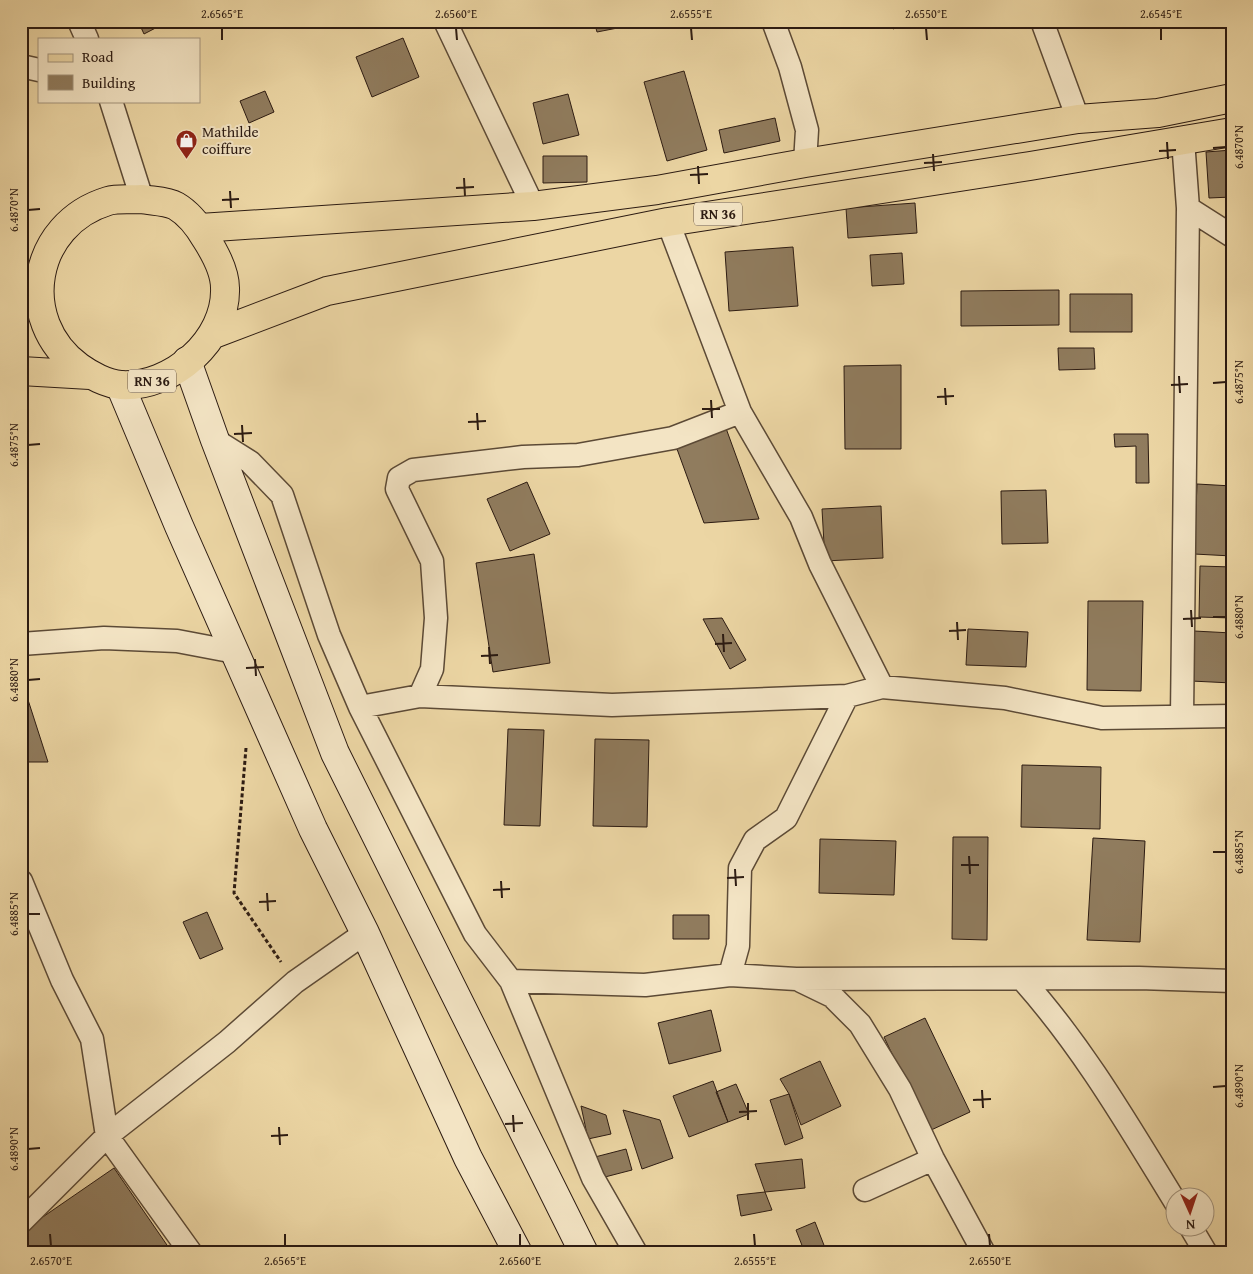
<svg xmlns="http://www.w3.org/2000/svg" width="1253" height="1274" font-family="'Gentium Book Plus',serif">
	<style>
		.building { fill: #907c5e; stroke: #2c1b12 }
		.lines { fill: none; stroke-linecap: round; stroke-linejoin: round }
		.street-casing { stroke: #5c4a36; stroke-width: 25 }
		.secondary-casing { stroke: #2c1b12; stroke-width: 30 }
		.primary-casing { stroke: #2c1b12; stroke-width: 30 }
		.path { stroke: #2c1b12; stroke-width: 3; stroke-dasharray: 4 2.5; stroke-linecap: butt }
		.street { stroke: #f3e4c4; stroke-width: 22 }
		.secondary { stroke: #f3e4c4; stroke-width: 28 }
		.primary { stroke: #ecd6a4; stroke-width: 28 }
		.ticks { fill: none; stroke: #2c1b12; stroke-width: 2 }
		.labels { text-anchor: middle; dominant-baseline: central; stroke-width: 4; stroke-linejoin: round; paint-order: stroke }
		.shield { fill: #f3e4c4; stroke: #685747; stroke-width: 1 }
		.shield-label { font-size: 14px; font-weight: bold; fill: #2c1b12 }
		.poi-label { font-size: 15px; fill: #2c1b12; stroke: #f3e4c4; text-anchor: start }
		.neatline { fill: none; stroke: #2c1b12; stroke-width: 2 }
		.ticks-label { font-size: 12px; text-anchor: middle; fill: #2c1b12 }
	</style>
	<rect width="100%" height="100%" fill="#ecd6a4"/>
	<filter id="stains"><feTurbulence type="fractalNoise" baseFrequency=".004" numOctaves="4"/><feColorMatrix values="0 0 0 0 .2 0 0 0 0 .09 0 0 0 0 .02 0 0 0 .5 -.17"/></filter>
	<radialGradient id="worn" r=".72"><stop offset=".6" stop-color="#630" stop-opacity="0"/><stop offset="1" stop-color="#630" stop-opacity=".3"/></radialGradient>
	<path class="building" d="M138 21H169L144 34Z
		M594 21H633V25L597 32Z
		M890 21H913L893 29Z
		M403 38 419 77 372 97 356 57Z
		M684 71 707 150 667 161 644 82Z
		M265 91 274 112 249 123 240 101Z
		M568 94 579 135 543 144 533 103Z
		M775 118 780 141 724 153 719 130Z
		M1232 150V197L1209 198 1206 152Z
		M543 156H587V182L543 183Z
		M915 203 917 233 848 238 846 208Z
		M793 247 798 306 729 311 725 252Z
		M902 253 904 284 872 286 870 255Z
		M1059 290V325L961 326V291Z
		M1070 294H1132V332H1070Z
		M1058 348H1094L1095 369 1059 370Z
		M901 365V449H845L844 366Z
		M723 420 759 519 704 523 673 438Z
		M1114 434H1148L1149 483H1136V446L1115 447Z
		M527 482 550 534 510 551 487 499Z
		M1197 484 1232 486V556L1194 554Z
		M1046 490 1048 543 1002 544 1001 491Z
		M881 506 883 558 825 561 822 509Z
		M534 554 550 663 493 672 476 563Z
		M1200 566 1232 567V618L1199 617Z
		M1088 601H1143L1141 691 1087 690Z
		M722 618 746 660 730 669 703 619Z
		M968 629 1028 632 1026 667 966 665Z
		M1194 631 1232 633V683L1191 681Z
		M21 678 48 762H22Z
		M508 729 544 730 540 826 504 825Z
		M595 739 649 740 647 827 593 826Z
		M1022 765 1101 767 1100 829 1021 827Z
		M953 837H988L987 940 952 939Z
		M1093 838 1145 841 1140 942 1087 940Z
		M820 839 896 841 894 895 819 893Z
		M207 912 223 949 200 959 183 922Z
		M673 915H709V939H673Z
		M711 1010 721 1051 669 1064 658 1023Z
		M925 1018 970 1112 929 1131 884 1037Z
		M820 1061 841 1106 801 1125 789 1094 780 1079Z
		M713 1081 728 1122 689 1137 673 1096Z
		M736 1084 749 1114 728 1122 716 1092Z
		M789 1094 803 1138 785 1145 770 1100Z
		M581 1106 606 1115 611 1134 588 1139Z
		M623 1110 660 1120 673 1158 642 1169Z
		M626 1149 632 1170 601 1178 595 1157Z
		M802 1159 805 1188 765 1192 755 1164Z
		M114 1168 169 1248 162 1253H28L21 1242V1232Z
		M765 1192 772 1210 741 1216 737 1195Z
		M815 1222 827 1253H805L796 1230Z"/>
	<g class="lines">
		<defs>
			<path id="street" d="M79 21 87 39
				M445 21 533 206
				M773 21 790 67 807 130 805 163
				M1042 21 1078 119
				M21 66 39 70
				M111 101 142 199
				M1188 208 1232 236
				M668 222 740 412 801 517 820 564 882 687
				M215 440 250 462 282 495 329 635 360 707 475 934 511 981 593 1178 636 1253
				M21 644 104 638 177 641 235 652
				M420 696 432 669 436 618 432 561 397 489 399 478 413 470 523 457 578 455 673 438 740 412
				M360 707 420 696 612 705 847 696 882 687 1005 698 1102 718 1232 716
				M1182 716 1188 208 1183 140
				M21 881 62 980 92 1039 107 1136 191 1253
				M730 975 738 946 740 868 755 840 786 818 847 696
				M1022 979C1083 1047 1128 1125 1176 1203
				M511 981 645 985 730 975 796 979 1139 978 1232 981
				M801 981 832 996 860 1024 900 1089 933 1159 984 1253
				M865 1190 933 1159
				M21 1222 107 1136 227 1042 295 982 365 933
				M1190 1226 1206 1253"/>
			<path id="secondary" d="M187 361 215 440 335 753 584 1253
				M120 385 179 526 313 829 365 933 468 1158 518 1253"/>
			<path id="primary" d="M142 199C152 201 167 201 176 206 188 213 199 227 206 239 215 253 225 271 225 288 227 340 172 388 121 385 107 384 90 375 79 367 15 320 32 224 108 201 118 198 132 200 142 199Z
				M200 228 533 206 657 190 805 163 1078 119 1158 113 1232 98
				M214 334 327 291 668 222 1030 166 1232 132
				M21 371 90 375"/>
		</defs>
		<use href="#street" class="street-casing"/>
		<use href="#secondary" class="secondary-casing"/>
		<use href="#primary" class="primary-casing"/>
		<path class="path" d="M246 748 234 893 281 962"/>
		<use href="#street" class="street"/>
		<use href="#secondary" class="secondary"/>
		<use href="#primary" class="primary"/>
	</g>
	<path class="ticks" d="M222 28V40M456 28 457 40M691 28 692 40M926 28 927 40M1161 28V40M1167 142 1168 159M1213 148 1226 147M1159 151 1176 150M933 154 934 171M924 163 942 162M698 166 699 184M690 175 708 174M464 178 465 196M456 188 474 187M230 191 231 208M222 200 239 199M28 210 40 209M1179 376 1180 393M1213 383 1226 382M1171 385 1188 384M945 388 946 405M937 397 954 396M711 400 712 418M702 409H720M477 413 478 430M468 422 486 421M242 425 243 442M234 434 252 433M28 445 40 444M1191 610 1192 627M1213 617H1226M1183 619 1201 618M957 622 958 640M949 631 966 630M723 634 724 652M715 644 732 643M489 647 490 664M481 656 498 655M255 659 256 676M246 668 264 667M28 680 40 679M1213 852H1226M969 856 970 874M961 865H979M735 869 736 886M727 878 744 877M501 881 502 898M493 890 510 889M267 893 268 911M259 902 276 901M28 914H40M1213 1087 1226 1086M982 1090 983 1108M973 1100 991 1099M748 1103V1120M739 1112 757 1111M513 1115 514 1132M505 1124 523 1123M279 1127 280 1145M271 1136 288 1135M28 1149 40 1148M50 1234 51 1246M285 1234V1246M520 1234V1246M754 1234 755 1246M989 1234 990 1246"/>
	<defs>
		<symbol id="shop-pin" viewBox="-11 -11 22 30"><path d="M0 17L-7.5 6A9.5 9.5 0 1 1 7.5 6Z" fill="#8f2418" stroke="#f3e4c4"/><path d="M-5-2.5h2.3a2.7 3.5 0 0 1 5.4 0H5L5.5 6h-11ZM-1.5-2.5h3a1.5 2.3 0 0 0-3 0Z" fill="#fff"/></symbol>
	</defs>
	<g fill-rule="evenodd">
		<use href="#shop-pin" x="174" y="128" width="25" height="34"/>
	</g>
	<g class="labels">
		<g class="shield">
			<rect x="694" y="202.5" width="48" height="23" rx="4"/>
			<rect x="128" y="369.5" width="48" height="23" rx="4"/>
		</g>
		<g class="shield-label">
			<text x="718" y="214">RN 36</text>
			<text x="152" y="381">RN 36</text>
		</g>
		<g class="poi-label">
			<text x="202" y="131">Mathilde<tspan x="202" dy="17">coiffure</tspan></text>
		</g>
	</g>
	<rect width="1253" height="1274" fill="none" stroke="#ecd6a4" stroke-width="55"/>
	<rect x="38" y="38" width="162" height="65" fill="#f3e4c4" stroke="#a3947d"/>
	<rect x="48" y="54" width="25" height="8" fill="#ecd6a4" stroke="#a3947d"/>
	<text x="82" y="62" font-size="15" fill="#2c1b12">Road</text>
	<rect x="48" y="75" width="25" height="15" fill="#907c5e" stroke="#a3947d"/>
	<text x="82" y="88" font-size="15" fill="#2c1b12">Building</text>
	<g transform="translate(1190 1212) rotate(177)"><circle r="24" fill="#f3e4c4" stroke="#a3947d"/>
	<path d="M0-4L9 19L0 12L-9 19Z" fill="#8f2418"/>
	<text y="-8" font-size="14" font-weight="bold" text-anchor="middle" fill="#2c1b12">N</text>
	</g>
	<rect x="28" y="28" width="1198" height="1218" class="neatline"/>
	<g class="ticks-label">
		<text x="222" y="18">2.6565°E</text>
		<text x="456" y="18">2.6560°E</text>
		<text x="691" y="18">2.6555°E</text>
		<text x="926" y="18">2.6550°E</text>
		<text x="1161" y="18">2.6545°E</text>
		<text transform="translate(1239 147) rotate(-90)" y="4">6.4870°N</text>
		<text transform="translate(14 210) rotate(-90)" y="4">6.4870°N</text>
		<text transform="translate(1239 382) rotate(-90)" y="4">6.4875°N</text>
		<text transform="translate(14 445) rotate(-90)" y="4">6.4875°N</text>
		<text transform="translate(1239 617) rotate(-90)" y="4">6.4880°N</text>
		<text transform="translate(14 680) rotate(-90)" y="4">6.4880°N</text>
		<text transform="translate(1239 852) rotate(-90)" y="4">6.4885°N</text>
		<text transform="translate(14 914) rotate(-90)" y="4">6.4885°N</text>
		<text transform="translate(1239 1086) rotate(-90)" y="4">6.4890°N</text>
		<text transform="translate(14 1149) rotate(-90)" y="4">6.4890°N</text>
		<text x="51" y="1265">2.6570°E</text>
		<text x="285" y="1265">2.6565°E</text>
		<text x="520" y="1265">2.6560°E</text>
		<text x="755" y="1265">2.6555°E</text>
		<text x="990" y="1265">2.6550°E</text>
	</g>
	<rect width="100%" height="100%" filter="url(#stains)"/>
	<rect width="100%" height="100%" fill="url(#worn)"/>
</svg>
